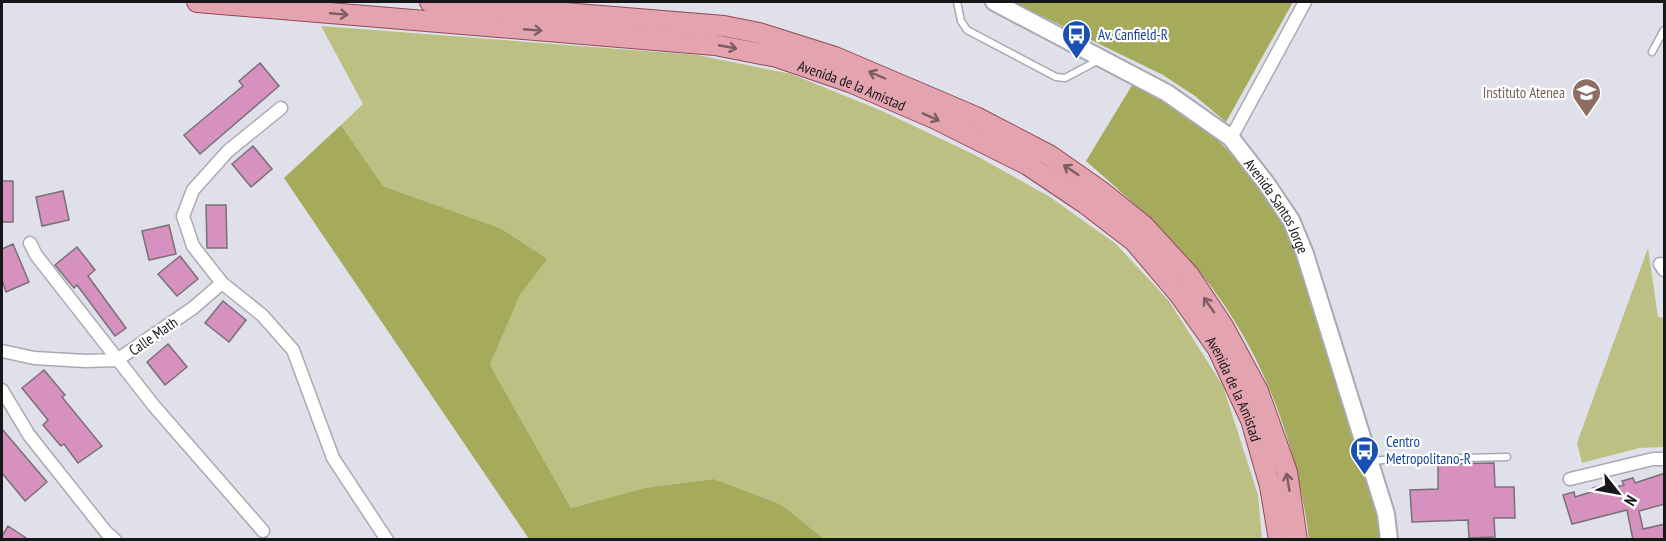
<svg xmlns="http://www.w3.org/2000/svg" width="1666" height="541" font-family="'PT Sans Narrow',sans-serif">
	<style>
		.green { fill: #bcc082 }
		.forest { fill: #a6aa5b }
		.building { fill: #d691bf; stroke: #797076; stroke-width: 1.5 }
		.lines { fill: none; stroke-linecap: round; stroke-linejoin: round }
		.lane-casing { stroke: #a9a9b3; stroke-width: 9 }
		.street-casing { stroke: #a9a9b3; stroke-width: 15 }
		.secondary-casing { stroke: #a9a9b3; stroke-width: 20 }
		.primary-casing { stroke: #904a58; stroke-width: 22 }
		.lane { stroke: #fff; stroke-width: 6 }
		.street { stroke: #fff; stroke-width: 12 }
		.secondary { stroke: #fff; stroke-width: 16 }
		.primary { stroke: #e3a3af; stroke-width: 20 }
		.oneway { stroke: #7d5d64 }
		.labels { text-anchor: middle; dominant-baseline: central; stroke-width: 4.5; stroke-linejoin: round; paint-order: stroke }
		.transit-label { font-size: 15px; fill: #164399; stroke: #fff; text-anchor: start }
		.street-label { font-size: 15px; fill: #17171a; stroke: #fff }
		.education-label { font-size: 15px; fill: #785e54; stroke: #fff; text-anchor: end }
	</style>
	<rect width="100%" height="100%" fill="#e0e0ea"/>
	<path class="green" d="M321 26 697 55 791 74 880 110 975 155 1050 197 1116 244 1169 301 1223 386 1258 495 1262 539H824L782 505 714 479 644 488 571 508 490 365 520 295 546 259 500 228 383 186 341 125 363 104Z
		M1648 248 1658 317 1664 318V447L1639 448 1582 463 1577 443Z"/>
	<path class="forest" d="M1013 2H1293L1226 122 1195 96 1163 75Z
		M1134 82 1200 123 1249 171 1279 216 1297 250 1361 453 1383 539H1309C1296 435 1256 333 1185 255 1155 221 1120 191 1086 161Z
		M341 125 383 186 500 228 547 259 520 295 490 365 571 508 644 488 714 479 782 505 824 539H529L284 178Z"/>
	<path class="building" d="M260 63 279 86 200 154 184 135 243 86 239 81Z
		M253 146 272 169 251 187 232 164Z
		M2 181H13V222H2Z
		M63 191 69 220 42 226 36 197Z
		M206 205H226L227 248H207Z
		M169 225 176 254 149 260 142 231Z
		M13 244 29 282 6 292 2 280V249Z
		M77 247 95 270 88 276 126 328 115 336 77 285 74 288 55 265Z
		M180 256 198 279 177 296 158 274Z
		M223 301 246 320 229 342 205 323Z
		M168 344 187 367 165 385 147 362Z
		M44 370 65 395 62 397 102 446 78 463 64 444 61 446 43 425 48 420 22 388Z
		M2 429 47 482 25 501 2 473Z
		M1494 463 1495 487H1514L1515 518H1494L1495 537 1469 538 1468 520 1412 522 1410 490 1438 489V464Z
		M1665 473V504L1639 511 1643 529 1665 524V540H1633L1627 510 1572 524 1563 495 1574 492 1575 497 1594 491 1593 488 1604 485 1605 490 1624 485 1622 481 1633 478 1635 483Z
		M8 526 29 540H2V536Z"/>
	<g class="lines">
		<defs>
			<path id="lane" d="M957 2 961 21 967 30 1056 77 1065 78 1099 60
				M1652 52 1664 30
				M1371 462 1382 460 1507 457"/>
			<path id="street" d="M281 108 228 151 193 190 183 216 193 246 222 283 262 315 293 350 333 458 387 540
				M1231 138 1305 2
				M30 243 36 255 154 406 263 531
				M1660 264 1664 270
				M2 351 34 358 86 361 117 360 193 308 222 283
				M2 390 29 435 106 532 115 540
				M1570 479 1653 459H1664"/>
			<g id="secondary">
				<path id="s1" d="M994 2 1167 93 1231 138 1266 183 1291 220 1305 254 1386 514 1389 540"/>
			</g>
			<g id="primary">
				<path id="s2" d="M197 2 715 45 777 57 850 82 936 119 1028 165 1086 204 1134 241 1179 294 1218 349 1251 420 1270 486 1279 540"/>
				<path d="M430 2 724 26 759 33 835 57 976 117 1049 155 1102 192 1143 225 1189 275 1223 326 1258 391 1287 472 1297 540"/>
			</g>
		</defs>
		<use href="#lane" class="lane-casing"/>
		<use href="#street" class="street-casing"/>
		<use href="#secondary" class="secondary-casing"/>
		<use href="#primary" class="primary-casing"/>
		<use href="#lane" class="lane"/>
		<use href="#street" class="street"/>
		<use href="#secondary" class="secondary"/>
		<use href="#primary" class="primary"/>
	</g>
	<defs><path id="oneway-shaft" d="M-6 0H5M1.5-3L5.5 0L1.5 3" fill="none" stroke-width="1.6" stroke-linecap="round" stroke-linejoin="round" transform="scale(1.5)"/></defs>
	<g class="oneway">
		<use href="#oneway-shaft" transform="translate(339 14) rotate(5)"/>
		<use href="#oneway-shaft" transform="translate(533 30) rotate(5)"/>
		<use href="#oneway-shaft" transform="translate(728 47) rotate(11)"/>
		<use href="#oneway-shaft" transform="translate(877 75) rotate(-157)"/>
		<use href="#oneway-shaft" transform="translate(931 117) rotate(24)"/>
		<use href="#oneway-shaft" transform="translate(1071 170) rotate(-146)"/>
		<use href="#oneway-shaft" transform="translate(1209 305) rotate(-125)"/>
		<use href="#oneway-shaft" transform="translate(1288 482) rotate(-99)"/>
	</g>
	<defs>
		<symbol id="bus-pin" viewBox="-11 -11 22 30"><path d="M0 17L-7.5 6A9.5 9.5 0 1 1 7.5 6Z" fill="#1a4fb4" stroke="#fff"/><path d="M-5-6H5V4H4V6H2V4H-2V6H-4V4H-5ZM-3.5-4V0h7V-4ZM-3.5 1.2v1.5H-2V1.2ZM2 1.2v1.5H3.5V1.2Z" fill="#fff"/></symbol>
		<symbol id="school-pin" viewBox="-11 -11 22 30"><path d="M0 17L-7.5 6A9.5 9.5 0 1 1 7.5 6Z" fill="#8d6e63" stroke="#fff"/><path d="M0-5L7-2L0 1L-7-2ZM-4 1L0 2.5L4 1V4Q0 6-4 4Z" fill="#fff"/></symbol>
	</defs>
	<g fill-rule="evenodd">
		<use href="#bus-pin" x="1060" y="18" width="33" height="45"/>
		<use href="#school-pin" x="1570" y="76" width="33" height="45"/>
		<use href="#bus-pin" x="1348" y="434" width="33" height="45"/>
	</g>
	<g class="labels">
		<g class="transit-label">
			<text x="1098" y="34">Av. Canfield-R</text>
			<text x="1386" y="441">Centro<tspan x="1386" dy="17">Metropolitano-R</tspan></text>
		</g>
		<g class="street-label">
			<text stroke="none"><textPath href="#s2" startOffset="663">Avenida de la Amistad</textPath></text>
			<text stroke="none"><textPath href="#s1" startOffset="356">Avenida Santos Jorge</textPath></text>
			<text transform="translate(153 336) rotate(-35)">Calle Math</text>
			<text stroke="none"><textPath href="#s2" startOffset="1167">Avenida de la Amistad</textPath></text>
		</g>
		<g class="education-label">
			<text x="1565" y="92">Instituto Atenea</text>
		</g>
	</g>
	<rect width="1666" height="541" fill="none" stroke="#17171a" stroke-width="6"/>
	<g transform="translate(1618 493) rotate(121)" stroke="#ffffff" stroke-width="4.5" paint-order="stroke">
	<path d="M0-4.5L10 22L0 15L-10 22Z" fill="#17171a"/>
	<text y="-9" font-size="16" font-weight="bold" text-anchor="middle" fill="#17171a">N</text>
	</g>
</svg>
